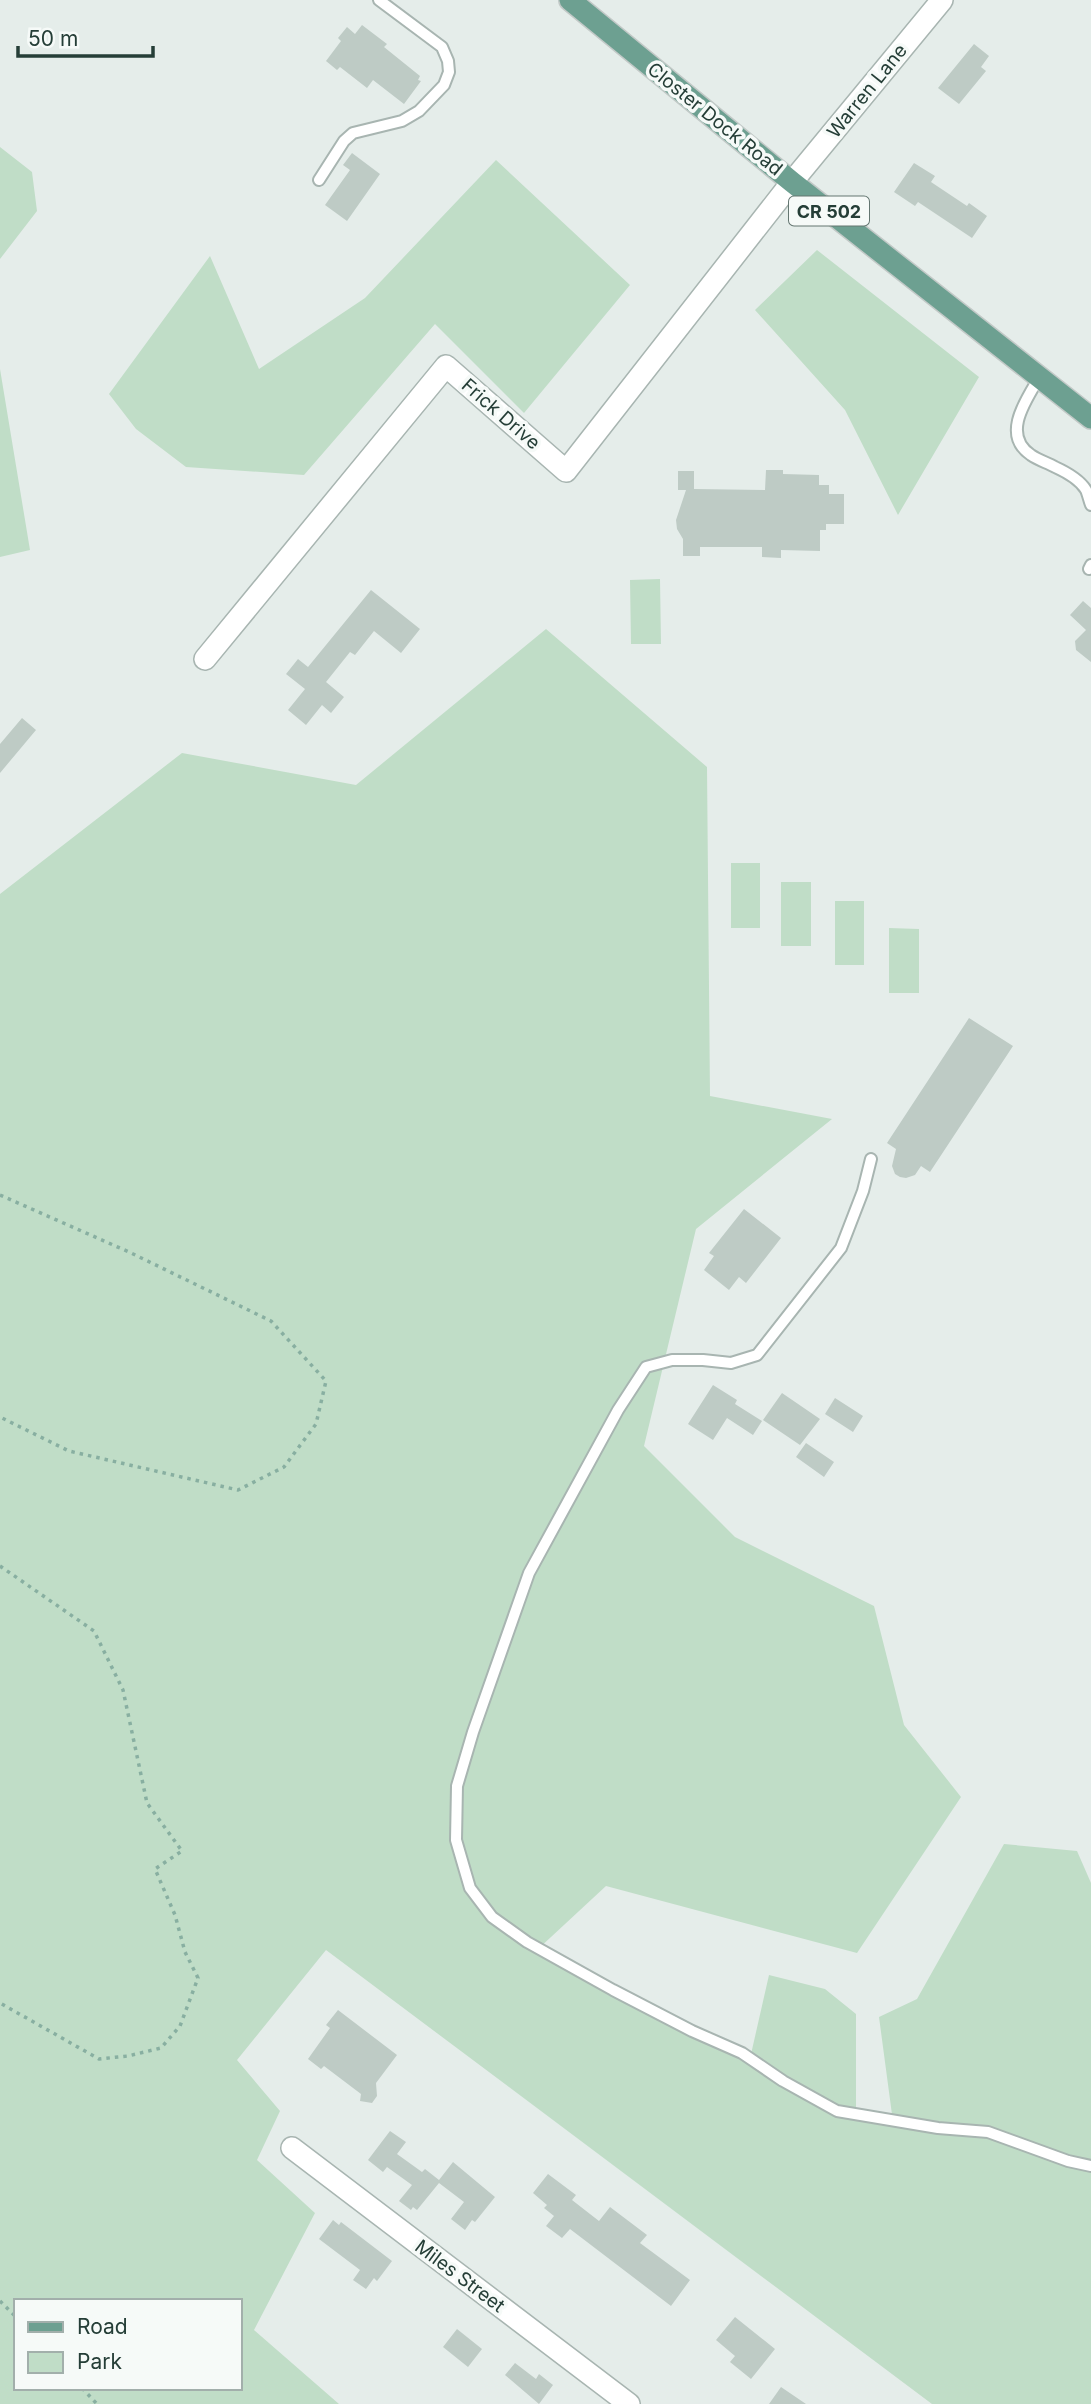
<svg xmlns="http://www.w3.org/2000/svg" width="1091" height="2404" font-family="Inter,sans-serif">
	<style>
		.green { fill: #c0ddc7; fill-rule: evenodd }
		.building { fill: #becbc5 }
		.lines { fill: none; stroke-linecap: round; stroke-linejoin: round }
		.service-casing { stroke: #a8b5b1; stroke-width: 14 }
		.minor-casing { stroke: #a8b5b1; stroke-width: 24 }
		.primary-casing { stroke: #c2c9c7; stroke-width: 24 }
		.path { stroke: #88afa1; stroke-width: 3.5; stroke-dasharray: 3.5 5; stroke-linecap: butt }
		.service { stroke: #fff; stroke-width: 10 }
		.minor { stroke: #fff; stroke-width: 21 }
		.primary { stroke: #6da091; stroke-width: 21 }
		.labels { text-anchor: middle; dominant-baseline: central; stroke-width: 7; stroke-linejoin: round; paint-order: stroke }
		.shield { fill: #f6faf8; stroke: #647671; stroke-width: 2 }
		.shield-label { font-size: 18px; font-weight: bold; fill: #253e37 }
		.street-label { font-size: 19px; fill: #253e37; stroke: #f6faf8 }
	</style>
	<rect width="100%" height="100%" fill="#e5edea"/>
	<path class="green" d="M0 147 32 172 37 211 0 259Z
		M496 160 630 285 524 413 435 324 304 475 186 467 136 429 109 394 210 256 259 369 365 298Z
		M817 250 979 377 898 515 845 410 755 310Z
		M0 369 30 550 0 557Z
		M660 579 661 644H631L630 580Z
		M546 629 707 767 710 1096 832 1119 696 1229 644 1446 735 1537 874 1606 904 1725 961 1797 857 1953 606 1886 537 1950 749 2063 769 1975 825 1989 856 2014V2119L893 2122 879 2017 917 1999 1004 1844 1077 1851 1091 1883V2404H932L326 1950 237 2060 280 2111 257 2160 315 2213 254 2330 339 2404H0V894L182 753 356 785ZM16 2301H240V2388H16Z
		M731 863H760V928H731Z
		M781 882H811V946H781Z
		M835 901H864V965H835Z
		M889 928 919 929V993H889Z"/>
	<path class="building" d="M362 25 387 44 384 47 420 76 418 80 421 81 404 104 373 80 367 88 340 67 337 70 326 61 341 41 338 38 347 27 355 34Z
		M974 44 989 56 981 67 986 71 959 104 938 88Z
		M352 153 380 174 347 221 325 205 350 170 343 165Z
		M914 163 935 176 931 182 967 206 969 203 987 216 972 238 918 202 915 206 894 192Z
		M766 470H783V474L819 475V485H829V494H844V524H826V530H820V551L781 550V558L762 557V547H700V556H683V539L677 529 676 520 686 490H678V471H694V489L765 490Z
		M371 590 420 629 401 653 374 631 355 655 350 652 326 682 344 697 331 713 322 705 306 725 288 710 305 689 286 674 298 659 308 667Z
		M1083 601 1091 608V662L1076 650 1075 641 1086 630 1070 615Z
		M22 718 36 730 0 773V744Z
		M969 1018 1013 1046 930 1172 921 1166 915 1175 906 1178 900 1177 895 1174 892 1166 896 1149 887 1143Z
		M744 1209 781 1238 746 1283 739 1277 729 1290 704 1270 714 1256 709 1253Z
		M713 1385 737 1400 735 1404 762 1421 753 1435 727 1418 713 1440 688 1424Z
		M782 1393 820 1419 800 1445 763 1420Z
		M835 1398 863 1416 853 1432 825 1414Z
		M806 1443 834 1462 824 1477 796 1457Z
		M338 2010 397 2055 376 2083 377 2096 372 2103 360 2101 361 2094 324 2066 321 2069 308 2059 330 2028 326 2025Z
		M390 2131 406 2142 397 2154 422 2172 425 2169 439 2180 453 2162 495 2197 475 2222 472 2220 465 2230 451 2219 464 2202 439 2183 417 2210 413 2207 411 2210 399 2201 412 2185 387 2167 383 2172 368 2160Z
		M548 2174 576 2195 572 2200 599 2221 610 2207 647 2235 640 2243 690 2280 671 2306 570 2229 562 2238 546 2226 554 2216 544 2208 547 2205 533 2193Z
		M333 2220 339 2225 341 2222 392 2261 377 2281 374 2278 366 2289 353 2280 360 2270 319 2239Z
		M735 2317 775 2349 751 2379 730 2362 735 2356 716 2340Z
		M457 2329 482 2349 468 2367 443 2347Z
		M515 2363 536 2379 539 2374 553 2385 539 2404 505 2375Z
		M781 2387 806 2404H769Z"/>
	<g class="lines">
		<defs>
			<path id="service" d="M319 180 344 141 353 133 402 121 419 111 444 85 449 72 448 61 442 47 379 0
				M1039 378C1026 400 1001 435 1031 455 1038 460 1048 463 1055 467 1066 472 1080 480 1086 490 1088 494 1089 500 1091 505
				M1089 569 1091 565
				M871 1159 863 1191 841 1248 757 1355 731 1363 703 1360H672L646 1367 618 1410 529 1573 473 1732 457 1786 456 1840 470 1888 492 1917 527 1942 613 1990 692 2031 742 2053 783 2081 837 2111 938 2128 988 2132 1068 2161 1091 2166"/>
			<path id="minor" d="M205 659 446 366 566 471 792 182 942 0
				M292 2148 629 2404"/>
			<path id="primary" d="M570 0 792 182 1091 418"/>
		</defs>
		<use href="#service" class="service-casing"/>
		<use href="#minor" class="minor-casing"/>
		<use href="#primary" class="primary-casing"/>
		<path class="path" d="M0 1195 129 1252 271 1321 326 1381 316 1424 284 1467 238 1490 69 1451 0 1417
			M0 1566 94 1631 123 1690 147 1803 182 1851 155 1869 175 1915 185 1952 198 1978 180 2026 161 2048 128 2056 99 2059 0 2003
			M0 2301 16 2317
			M82 2388 97 2404"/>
		<use href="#service" class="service"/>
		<use href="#minor" class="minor"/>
		<use href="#primary" class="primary"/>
	</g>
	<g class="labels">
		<rect class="shield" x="789" y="196.5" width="80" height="29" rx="5"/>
		<g class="shield-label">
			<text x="829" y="211">CR 502</text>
		</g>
		<g class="street-label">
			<text transform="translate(867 91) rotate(-51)">Warren Lane</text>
			<text transform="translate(715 119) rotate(39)">Closter Dock Road</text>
			<text transform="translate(501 414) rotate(41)">Frick Drive</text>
			<text transform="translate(460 2276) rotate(37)">Miles Street</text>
		</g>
	</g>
	<rect x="14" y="2299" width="228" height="91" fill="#f6faf8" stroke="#a2afab" stroke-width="2"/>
	<rect x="28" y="2322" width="35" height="10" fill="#6da091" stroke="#a2afab" stroke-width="2"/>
	<text x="77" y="2334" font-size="21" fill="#253e37">Road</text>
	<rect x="28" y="2352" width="35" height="21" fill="#c0ddc7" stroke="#a2afab" stroke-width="2"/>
	<text x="77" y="2369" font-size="21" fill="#253e37">Park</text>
	<path d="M18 46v10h135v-10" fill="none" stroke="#253e37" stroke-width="3.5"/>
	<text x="28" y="46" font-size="21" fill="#253e37" stroke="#f6faf8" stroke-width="5" paint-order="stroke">50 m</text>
</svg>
